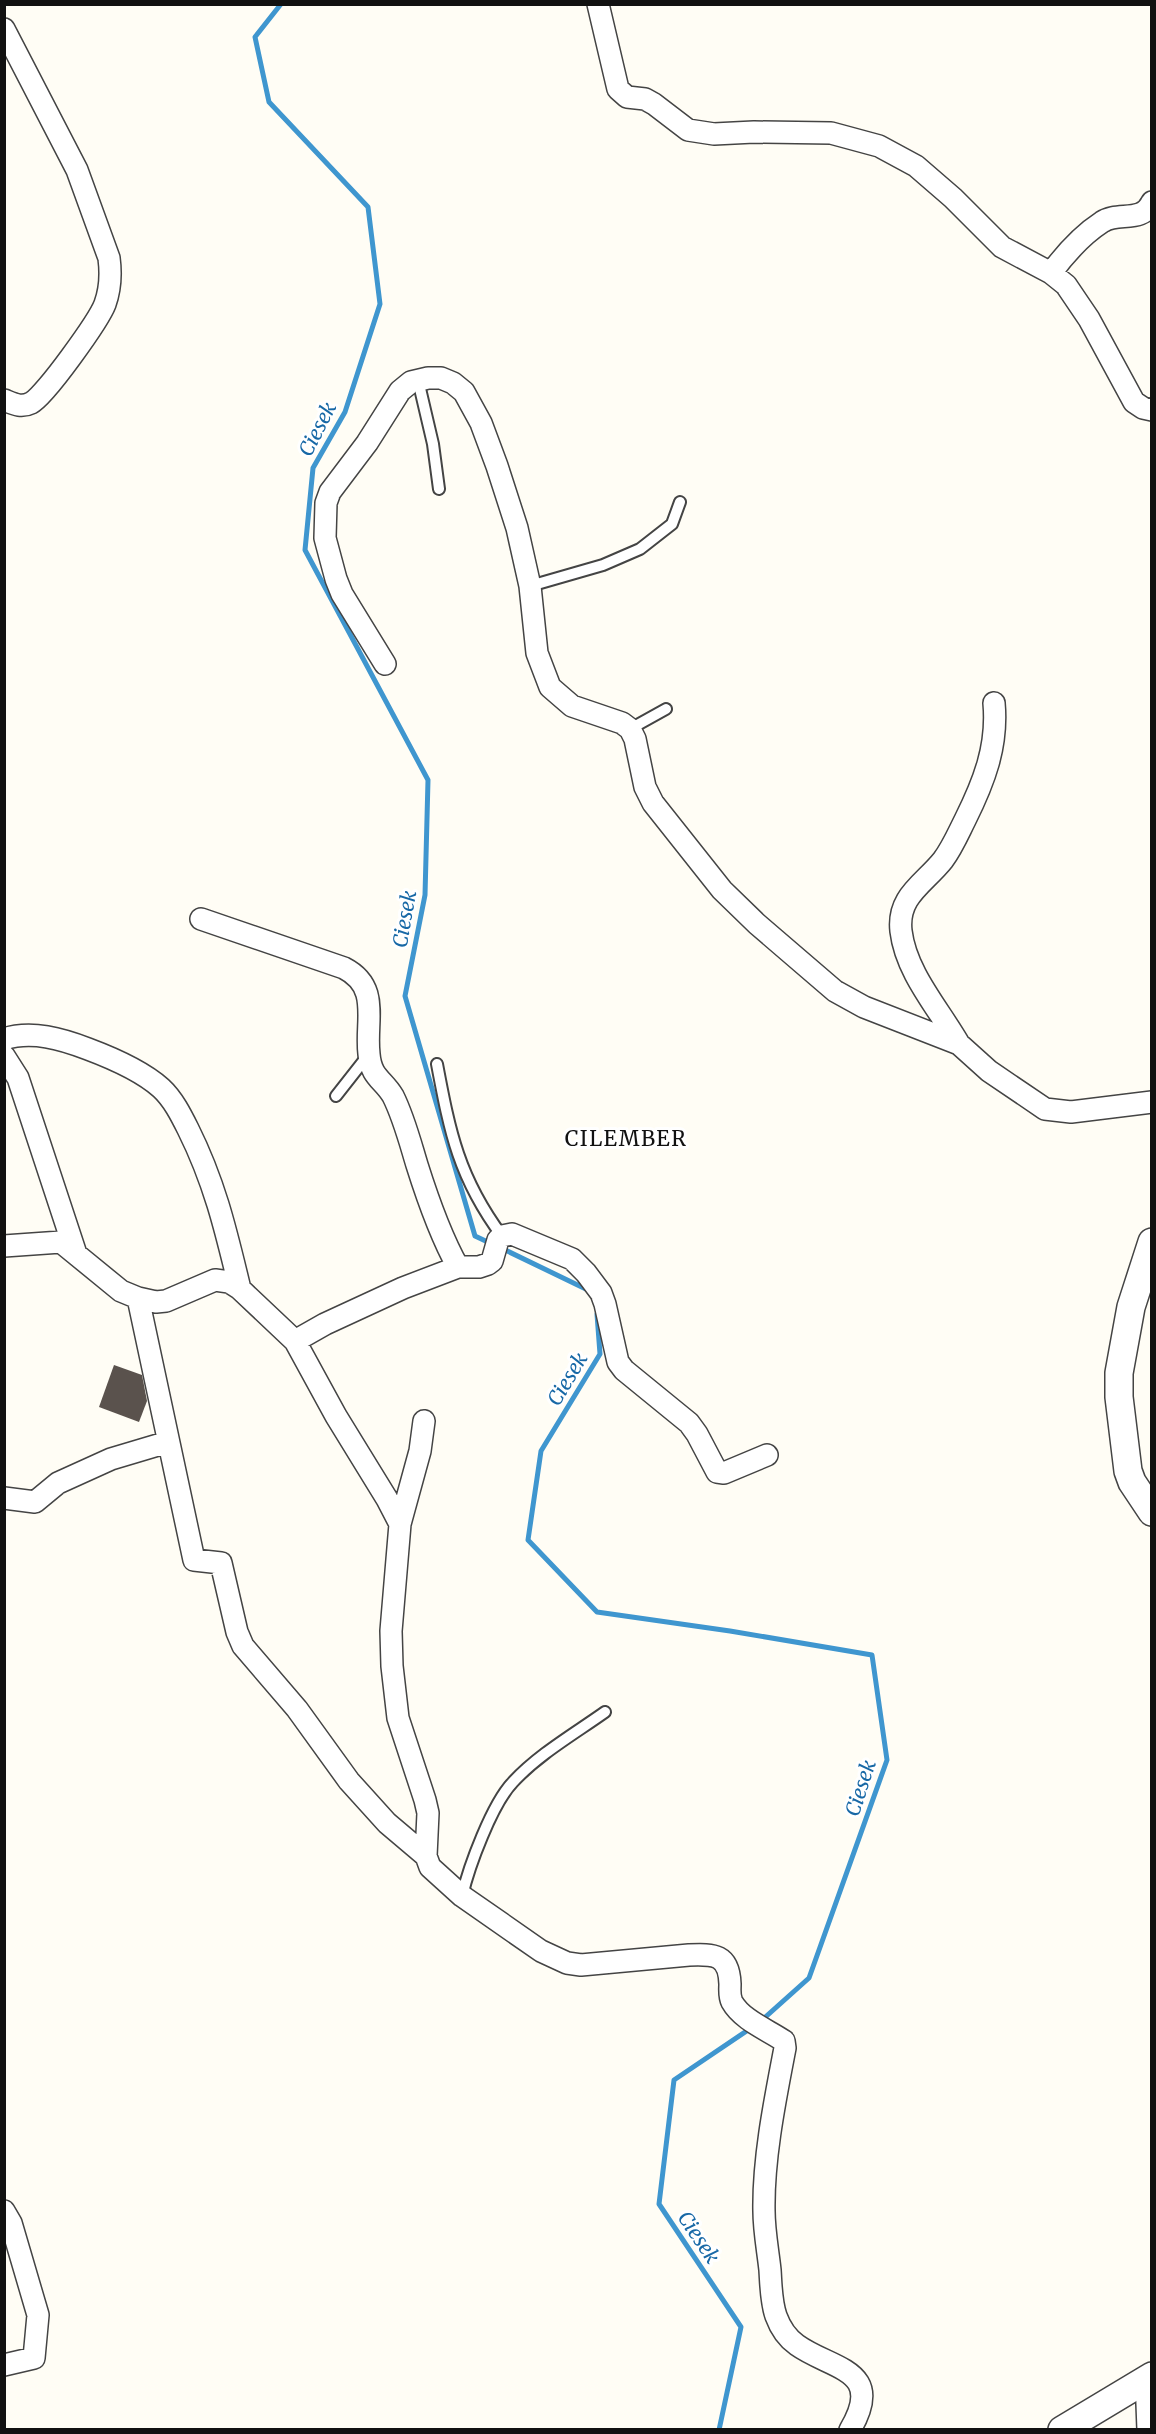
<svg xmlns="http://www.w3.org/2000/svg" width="1156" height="2434" font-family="Merriweather,serif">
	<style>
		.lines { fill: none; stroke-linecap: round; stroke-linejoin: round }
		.stream { stroke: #3f96cf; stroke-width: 5 }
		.building { fill: #5a524d }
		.service-casing { stroke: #444; stroke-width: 14 }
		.minor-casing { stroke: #444; stroke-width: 24 }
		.tertiary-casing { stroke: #444; stroke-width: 30 }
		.service { stroke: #fff; stroke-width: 10 }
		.minor { stroke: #fff; stroke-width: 21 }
		.tertiary { stroke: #fff; stroke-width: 27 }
		.labels { text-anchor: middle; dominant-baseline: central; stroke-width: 6; stroke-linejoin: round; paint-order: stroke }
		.water-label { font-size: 20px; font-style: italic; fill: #1768a6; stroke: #fff }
		.quarter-label { font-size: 21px; letter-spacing: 1.5px; fill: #111; stroke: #fff }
	</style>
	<rect width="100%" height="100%" fill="#fffdf5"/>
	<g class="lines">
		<path class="stream" d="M281 4 255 37 269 102 368 207 380 304 345 412 313 468 305 550 428 780 425 895 405 996 475 1236 492 1244
			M501 1248 590 1291
			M597 1314 600 1354 541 1451 528 1540 597 1612 730 1631 872 1655 887 1760 809 1978 761 2021
			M719 2430 741 2327 659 2204 674 2080 751 2028"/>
	</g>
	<path class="building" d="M114 1365 142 1375 147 1401 139 1422 99 1407Z"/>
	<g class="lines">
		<defs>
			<path id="service" d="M418 380 433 444 439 489
				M530 586 603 565 640 549 672 524 680 502
				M630 729 666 709
				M437 1064C450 1133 459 1178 502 1236
				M336 1096 369 1054
				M462 1896C469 1866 492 1804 513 1782 539 1754 574 1734 605 1712"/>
			<path id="minor" d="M598 4 618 89 627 97 645 99 654 104 688 130 714 134 754 132 831 133 879 146 916 166 953 198 1002 247 1051 273 1066 285 1089 319 1134 402 1143 408 1152 410
				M4 29 77 170 109 258C111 273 110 290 105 304 99 320 45 396 31 403 21 408 14 404 4 400
				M1051 273C1065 254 1082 235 1102 222 1118 211 1142 224 1152 202
				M385 664 342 594 336 579 325 538 326 503 330 492 367 443 400 391 411 382 428 378H441L453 383 464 392 481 423 497 466 517 528 530 586 537 653 550 687 572 706 622 723 630 729 635 739 645 787 653 803 722 890 757 924 835 991 864 1007 959 1044 989 1071 1045 1109 1071 1112 1152 1102
				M201 919 344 968C381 987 365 1021 369 1054 371 1078 383 1079 393 1096 404 1118 410 1142 417 1165 428 1200 440 1235 458 1267
				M4 1039C32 1030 62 1039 88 1049 112 1058 142 1071 161 1088 173 1099 181 1115 188 1129 215 1183 226 1231 240 1289
				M959 1044C939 1009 906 973 901 931 897 896 924 884 943 860 952 848 958 834 965 820 984 782 998 746 994 703
				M4 1056 18 1078 76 1254
				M4 1246 61 1242 121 1291 138 1298 156 1302 166 1301 215 1280 229 1282 240 1289 295 1341 336 1416 387 1499 400 1524 391 1631 392 1666 398 1718 425 1800 428 1813 426 1856 430 1867 462 1896 541 1951 567 1963 581 1965 689 1955C714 1954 729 1954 730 1984 730 1990 729 1996 732 2002 742 2020 768 2030 784 2041L785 2048C775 2100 763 2159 764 2211 764 2231 768 2251 770 2270 771 2285 771 2302 776 2316 780 2327 787 2338 797 2345 832 2370 886 2369 850 2430
				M138 1298 194 1560 221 1563 237 1632 243 1646 297 1709 349 1781 387 1823 426 1856
				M295 1341 325 1324 403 1288 458 1267H479L488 1264 492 1261 498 1240 502 1236 512 1234 572 1259 586 1273 601 1293 605 1304 618 1362 624 1370 689 1423 697 1434 717 1472 724 1473 767 1455
				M4 1498 35 1502 58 1483 111 1459 168 1442
				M400 1524 420 1451 424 1421
				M4 2211 11 2223 38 2315 34 2358 4 2365
				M1146 2378 1148 2430"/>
			<path id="tertiary" d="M1152 1242 1131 1307 1119 1373V1397L1128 1471 1132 1482 1152 1512
				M1062 2430 1152 2376"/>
		</defs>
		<use href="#service" class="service-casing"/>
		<use href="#minor" class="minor-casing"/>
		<use href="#tertiary" class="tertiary-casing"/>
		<use href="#service" class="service"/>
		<use href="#minor" class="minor"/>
		<use href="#tertiary" class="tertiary"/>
	</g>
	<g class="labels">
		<g class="water-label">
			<text transform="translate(317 429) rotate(-63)">Ciesek</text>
			<text transform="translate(404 919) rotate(-80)">Ciesek</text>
			<text transform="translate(567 1379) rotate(-59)">Ciesek</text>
			<text transform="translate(860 1788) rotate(-72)">Ciesek</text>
			<text transform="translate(699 2237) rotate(56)">Ciesek</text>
		</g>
		<g class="quarter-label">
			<text x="626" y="1138">CILEMBER</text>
		</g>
	</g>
	<rect width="1156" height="2434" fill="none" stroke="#111111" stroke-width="12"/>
</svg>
